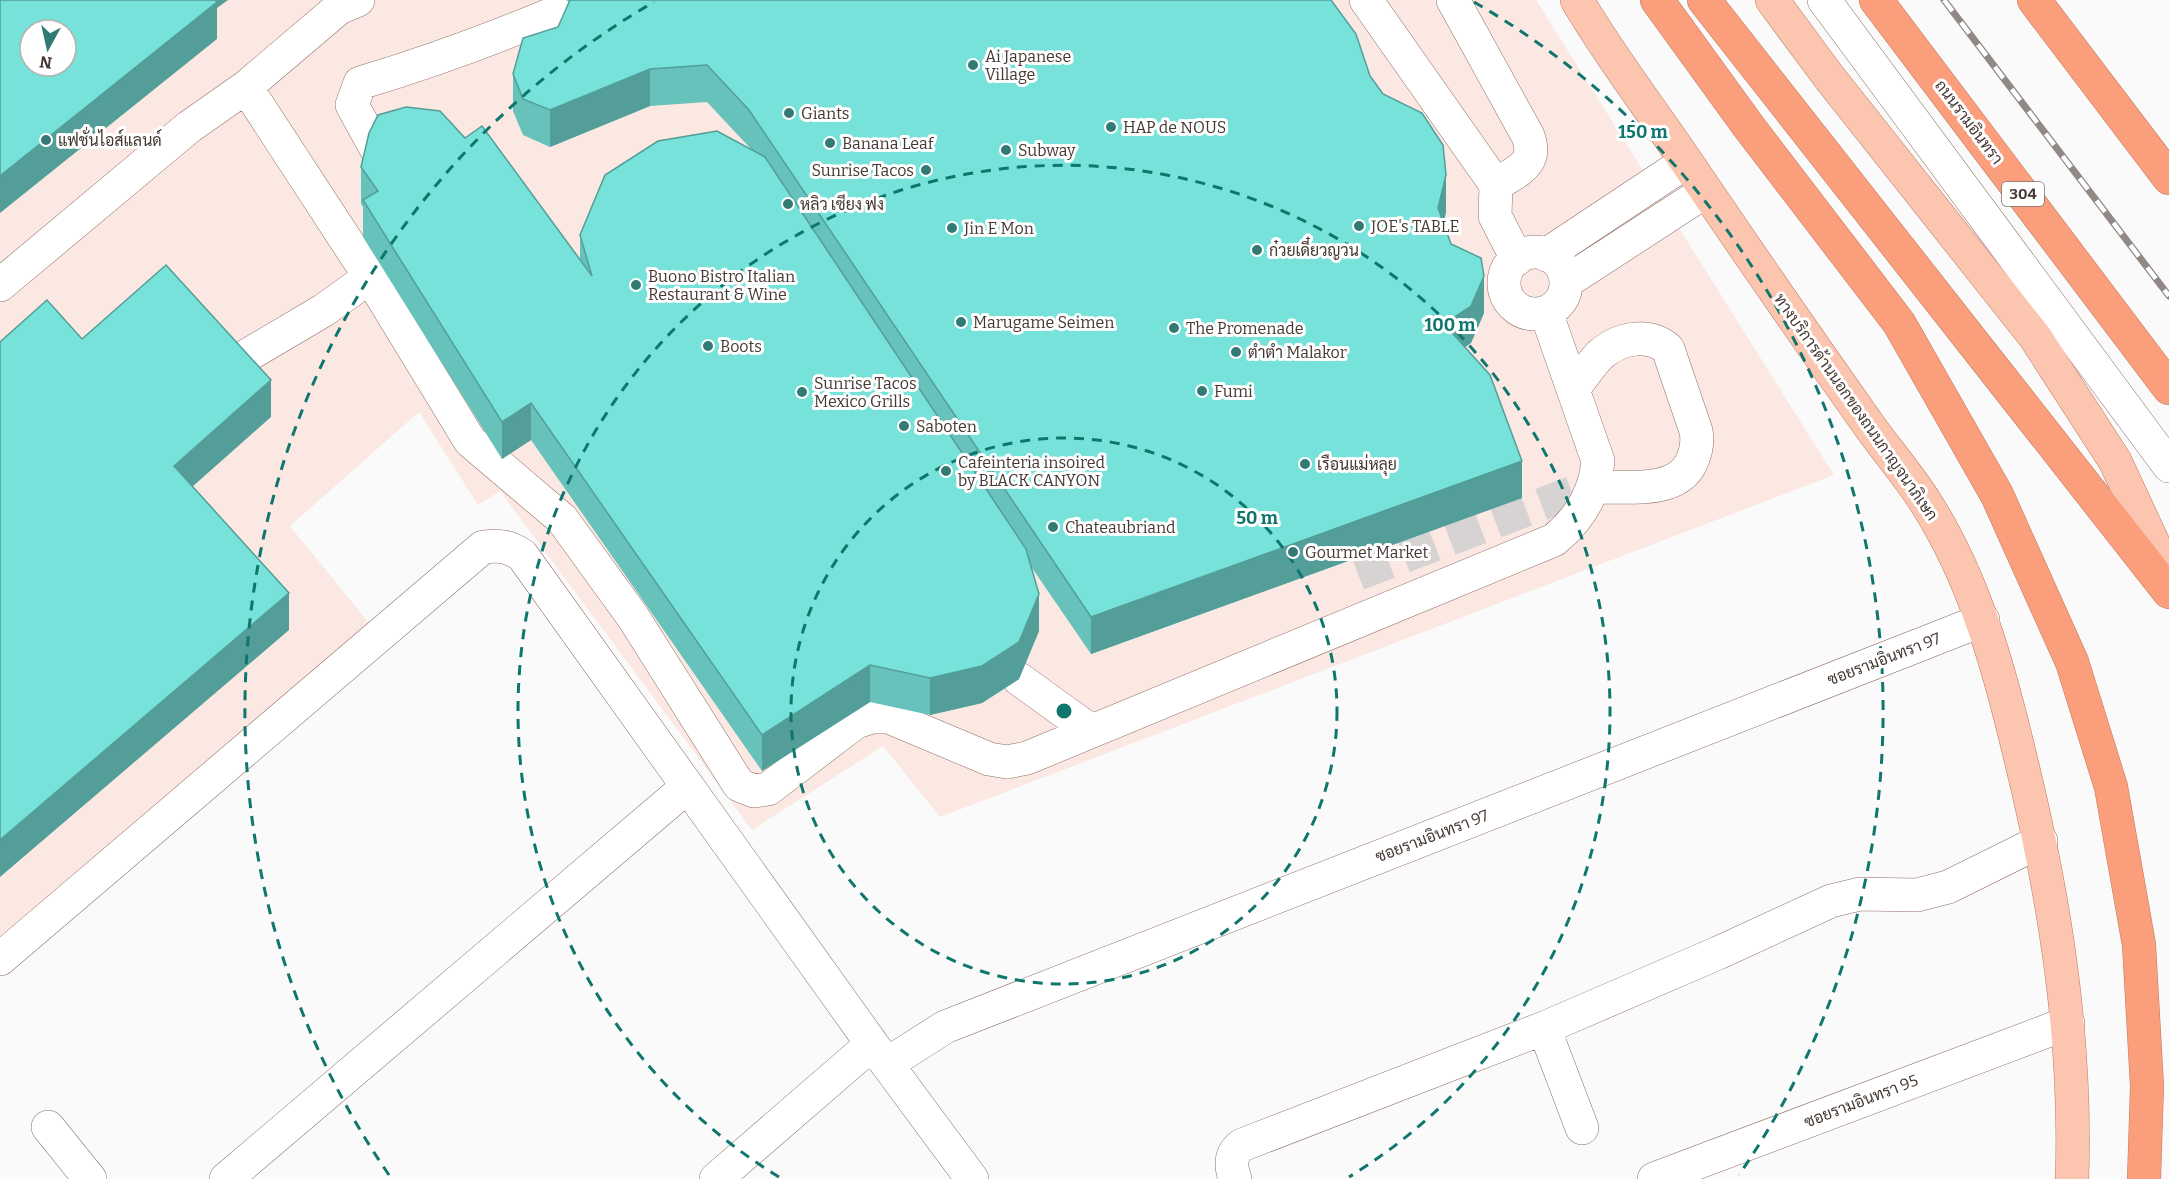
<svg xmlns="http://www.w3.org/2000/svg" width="2169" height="1179" font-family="Bitter,Sarabun,serif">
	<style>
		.built { fill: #fbe8e2; fill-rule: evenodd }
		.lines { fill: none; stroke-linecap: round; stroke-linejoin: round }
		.minor-tunnel { stroke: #d6d3d2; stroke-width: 33; stroke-dasharray: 33 16; stroke-linecap: butt }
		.minor-casing { stroke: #906f64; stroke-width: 34 }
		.major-casing { stroke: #bb7a62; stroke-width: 34 }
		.highway-casing { stroke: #bb7a62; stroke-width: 34 }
		.minor { stroke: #fff; stroke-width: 33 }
		.major { stroke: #fcc5b0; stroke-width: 33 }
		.highway { stroke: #fa9e7c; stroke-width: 33 }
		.rail-casing { stroke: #918986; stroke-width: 7 }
		.rail { stroke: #fff; stroke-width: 4.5; stroke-dasharray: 14; stroke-linecap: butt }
		.wall { fill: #66c2bb }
		.shaded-wall { fill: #539e98 }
		.building { fill: #77e2d9; stroke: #539e98; stroke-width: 1.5; fill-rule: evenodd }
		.ring { fill: none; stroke: #0f766e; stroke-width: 3; stroke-dasharray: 10 8 }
		.poi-dot { fill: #327a74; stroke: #fff; stroke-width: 2 }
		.labels { text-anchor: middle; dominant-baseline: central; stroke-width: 6; stroke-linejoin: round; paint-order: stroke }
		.shield { fill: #fff; stroke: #7e7470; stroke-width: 1.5 }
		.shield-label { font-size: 15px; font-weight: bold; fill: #463833 }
		.poi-label { font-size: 16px; fill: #463833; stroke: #fff; text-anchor: start }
		.street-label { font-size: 16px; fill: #463833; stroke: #fff }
		.centre { fill: #0f766e; stroke: #fff; stroke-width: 3 }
		.ring-label { font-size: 18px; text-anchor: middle; font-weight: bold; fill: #0f766e; stroke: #fff; stroke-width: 6; stroke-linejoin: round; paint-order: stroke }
	</style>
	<rect width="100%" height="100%" fill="#fafafa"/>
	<path class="built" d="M0 0H1536L1834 475 940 817 883 746 752 830 500 491 478 505 419 412 290 526 373 628 0 947ZM30 30H66V66H30Z"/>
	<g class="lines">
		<path class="minor-tunnel" d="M1358 574 1595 484"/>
		<defs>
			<path id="minor" d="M1366 0 1496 185 1495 216 1517 259
				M1453 0 1528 136C1539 165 1516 171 1496 185
				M1824 0 2169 466
				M246 87 370 277 470 441 562 519 633 617 739 785 754 791 768 789 856 722 872 717H889L989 759 1007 762 1027 758 1554 540C1580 519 1595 494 1598 461L1546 312
				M378 152 352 105 360 83C437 60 511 32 585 0
				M1504 283a31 31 0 1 1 62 0a31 31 0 1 1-62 0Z
				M1546 255 1686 162
				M1566 282 1706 191
				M0 285 189 127 246 87 339 8 358 0
				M226 368 324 310 370 277
				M1573 389C1582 378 1590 365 1600 355 1619 338 1648 332 1668 349L1696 431C1698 442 1696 453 1691 463 1676 495 1623 486 1593 487
				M1019 679 1091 731
				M0 959 483 547C499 545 508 546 522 555L872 1044
				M1544 1028 1582 1128
				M887 1064 945 1027 1983 620
				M48 1127 90 1179
				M226 1179 687 787
				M716 1179 872 1044 972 1179
				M1235 1179C1230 1165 1230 1154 1242 1145L1544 1028 1718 953 1831 901 1860 894 1917 895 1948 887 2041 841
				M1654 1179 2068 1023"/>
			<path id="major" d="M1577 0C1610 57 1651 109 1688 164 1747 251 1807 338 1868 424 1887 451 1909 476 1926 503 1975 580 1999 668 2020 756 2054 894 2077 1035 2072 1179
				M1772 0 1829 77 2035 337 2115 461 2169 577"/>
			<path id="highway" d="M1657 0 1749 127 1899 323 1997 495 2072 662 2111 787 2139 945 2147 1086 2144 1179
				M1704 0 2169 592
				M1876 0 2169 388
				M2034 0 2169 178"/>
		</defs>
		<use href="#minor" class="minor-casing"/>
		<use href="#major" class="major-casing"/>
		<use href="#highway" class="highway-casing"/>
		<use href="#minor" class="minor"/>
		<use href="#major" class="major"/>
		<use href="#highway" class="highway"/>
		<defs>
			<path id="rail" d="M1944 0 2169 296"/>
		</defs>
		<use href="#rail" class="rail-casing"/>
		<use href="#rail" class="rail"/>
	</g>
	<path class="wall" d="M566 0H1331L1370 76 1446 212 1444 223 1451 244 1484 313 1471 343 1465 347 1522 498 1091 654 1030 565 1039 631 1019 679 982 703 930 715 870 702 762 771 531 440 502 459 363 237V207L361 204V167L465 138 580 261V235L751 149 707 102 650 106 550 147 523 135 513 111V74L558 27 569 2Z"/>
	<path class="shaded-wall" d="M203 0H228L217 8V39L0 213V176Z
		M650 69V106L550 147V110Z
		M1446 175V212L1438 245V208Z
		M1484 276V313L1471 343 1444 361V324Z
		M271 380V417L174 503V466Z
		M531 403V440L502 459V422Z
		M1522 461V498L1091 654V617Z
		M289 593V630L0 877V840Z
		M1039 594V631L1019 679 982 703 930 715V678Z
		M870 665V702L762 771V735Z"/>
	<path class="building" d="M0 0H215L217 2 0 176ZM30 30H66V66H30Z
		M570 0H1331L1356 34 1370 76 1383 94 1422 113 1443 145 1446 175 1438 208 1451 244 1481 258 1484 276 1471 306 1444 324 1490 375 1522 461 1091 617 749 110 707 65 650 69 550 110 523 99 513 74 523 38 558 27Z
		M406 107 440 111 465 138 482 126 592 276 580 235 605 175 658 141 717 131 765 157 1026 549 1039 594 1019 642 982 666 930 678 870 665 762 735 531 403 502 422 363 200 378 191 361 167 369 133 378 115Z
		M166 265 271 380 174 466 289 593 0 840V342L47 300 82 339Z"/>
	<g class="ring">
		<circle cx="1064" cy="711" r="273"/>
		<path d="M779 1177A546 546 0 1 1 1349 1177"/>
		<path d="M389 1175A819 819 0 0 1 654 2M1474 2A819 819 0 0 1 1739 1175"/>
	</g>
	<g class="poi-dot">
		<circle cx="973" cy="65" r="6"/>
		<circle cx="789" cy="113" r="6"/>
		<circle cx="1111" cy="127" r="6"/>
		<circle cx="46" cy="140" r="6"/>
		<circle cx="830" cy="143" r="6"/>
		<circle cx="1006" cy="150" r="6"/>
		<circle cx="926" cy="170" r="6"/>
		<circle cx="788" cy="204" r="6"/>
		<circle cx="1359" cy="226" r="6"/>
		<circle cx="952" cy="228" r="6"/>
		<circle cx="1257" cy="250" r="6"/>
		<circle cx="636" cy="285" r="6"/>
		<circle cx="961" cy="322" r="6"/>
		<circle cx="1174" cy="328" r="6"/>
		<circle cx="708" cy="346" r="6"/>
		<circle cx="1236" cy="352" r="6"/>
		<circle cx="1202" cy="391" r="6"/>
		<circle cx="802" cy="392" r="6"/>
		<circle cx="904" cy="426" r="6"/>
		<circle cx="1305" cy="464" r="6"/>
		<circle cx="946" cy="471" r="6"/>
		<circle cx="1053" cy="527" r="6"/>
		<circle cx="1293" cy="552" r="6"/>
	</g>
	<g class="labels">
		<rect class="shield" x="2002" y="182" width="42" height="24" rx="4.5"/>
		<g class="shield-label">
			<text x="2023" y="194">304</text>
		</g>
		<g class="poi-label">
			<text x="985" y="56">Ai Japanese<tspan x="985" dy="18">Village</tspan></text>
			<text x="801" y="113">Giants</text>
			<text x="1123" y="127">HAP de NOUS</text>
			<text x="58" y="140">แฟชั่นไอส์แลนด์</text>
			<text x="842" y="143">Banana Leaf</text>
			<text x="1018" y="150">Subway</text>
			<text x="914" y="170" text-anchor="end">Sunrise Tacos</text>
			<text x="800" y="204">หลิว เซียง ฟง</text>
			<text x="1371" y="226">JOE's TABLE</text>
			<text x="964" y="228">Jin E Mon</text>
			<text x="1269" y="250">ก๋วยเดี๋ยวญวน</text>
			<text x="648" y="276">Buono Bistro Italian<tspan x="648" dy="18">Restaurant &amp; Wine</tspan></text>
			<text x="973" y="322">Marugame Seimen</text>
			<text x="1186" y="328">The Promenade</text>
			<text x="720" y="346">Boots</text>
			<text x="1248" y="352">ตำตำ Malakor</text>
			<text x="814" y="383">Sunrise Tacos<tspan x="814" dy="18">Mexico Grills</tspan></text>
			<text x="1214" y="391">Fumi</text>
			<text x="916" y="426">Saboten</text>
			<text x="958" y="462">Cafeinteria insoired<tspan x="958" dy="18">by BLACK CANYON</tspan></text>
			<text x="1317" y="464">เรือนแม่หลุย</text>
			<text x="1065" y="527">Chateaubriand</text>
			<text x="1305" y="552">Gourmet Market</text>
		</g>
		<g class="street-label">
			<text transform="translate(1969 122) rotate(53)">ถนนรามอินทรา</text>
			<text transform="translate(1856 407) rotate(55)">ทางบริการด้านนอกของถนนกาญจนาภิเษก</text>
			<text transform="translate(1884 659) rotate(-21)">ซอยรามอินทรา 97</text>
			<text transform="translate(1432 836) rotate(-21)">ซอยรามอินทรา 97</text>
			<text transform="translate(1861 1101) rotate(-21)">ซอยรามอินทรา 95</text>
		</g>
	</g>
	<circle cx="1064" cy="711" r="9" class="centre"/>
	<g class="ring-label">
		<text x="1643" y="138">150 m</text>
		<text x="1450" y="331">100 m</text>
		<text x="1257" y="524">50 m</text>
	</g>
	<g transform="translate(48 48) rotate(188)"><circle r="28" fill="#ffffff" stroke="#b5afad" stroke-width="1.5"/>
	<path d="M0-4.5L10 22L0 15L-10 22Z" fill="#327a74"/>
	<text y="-9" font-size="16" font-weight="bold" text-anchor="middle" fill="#463833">N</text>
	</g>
</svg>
